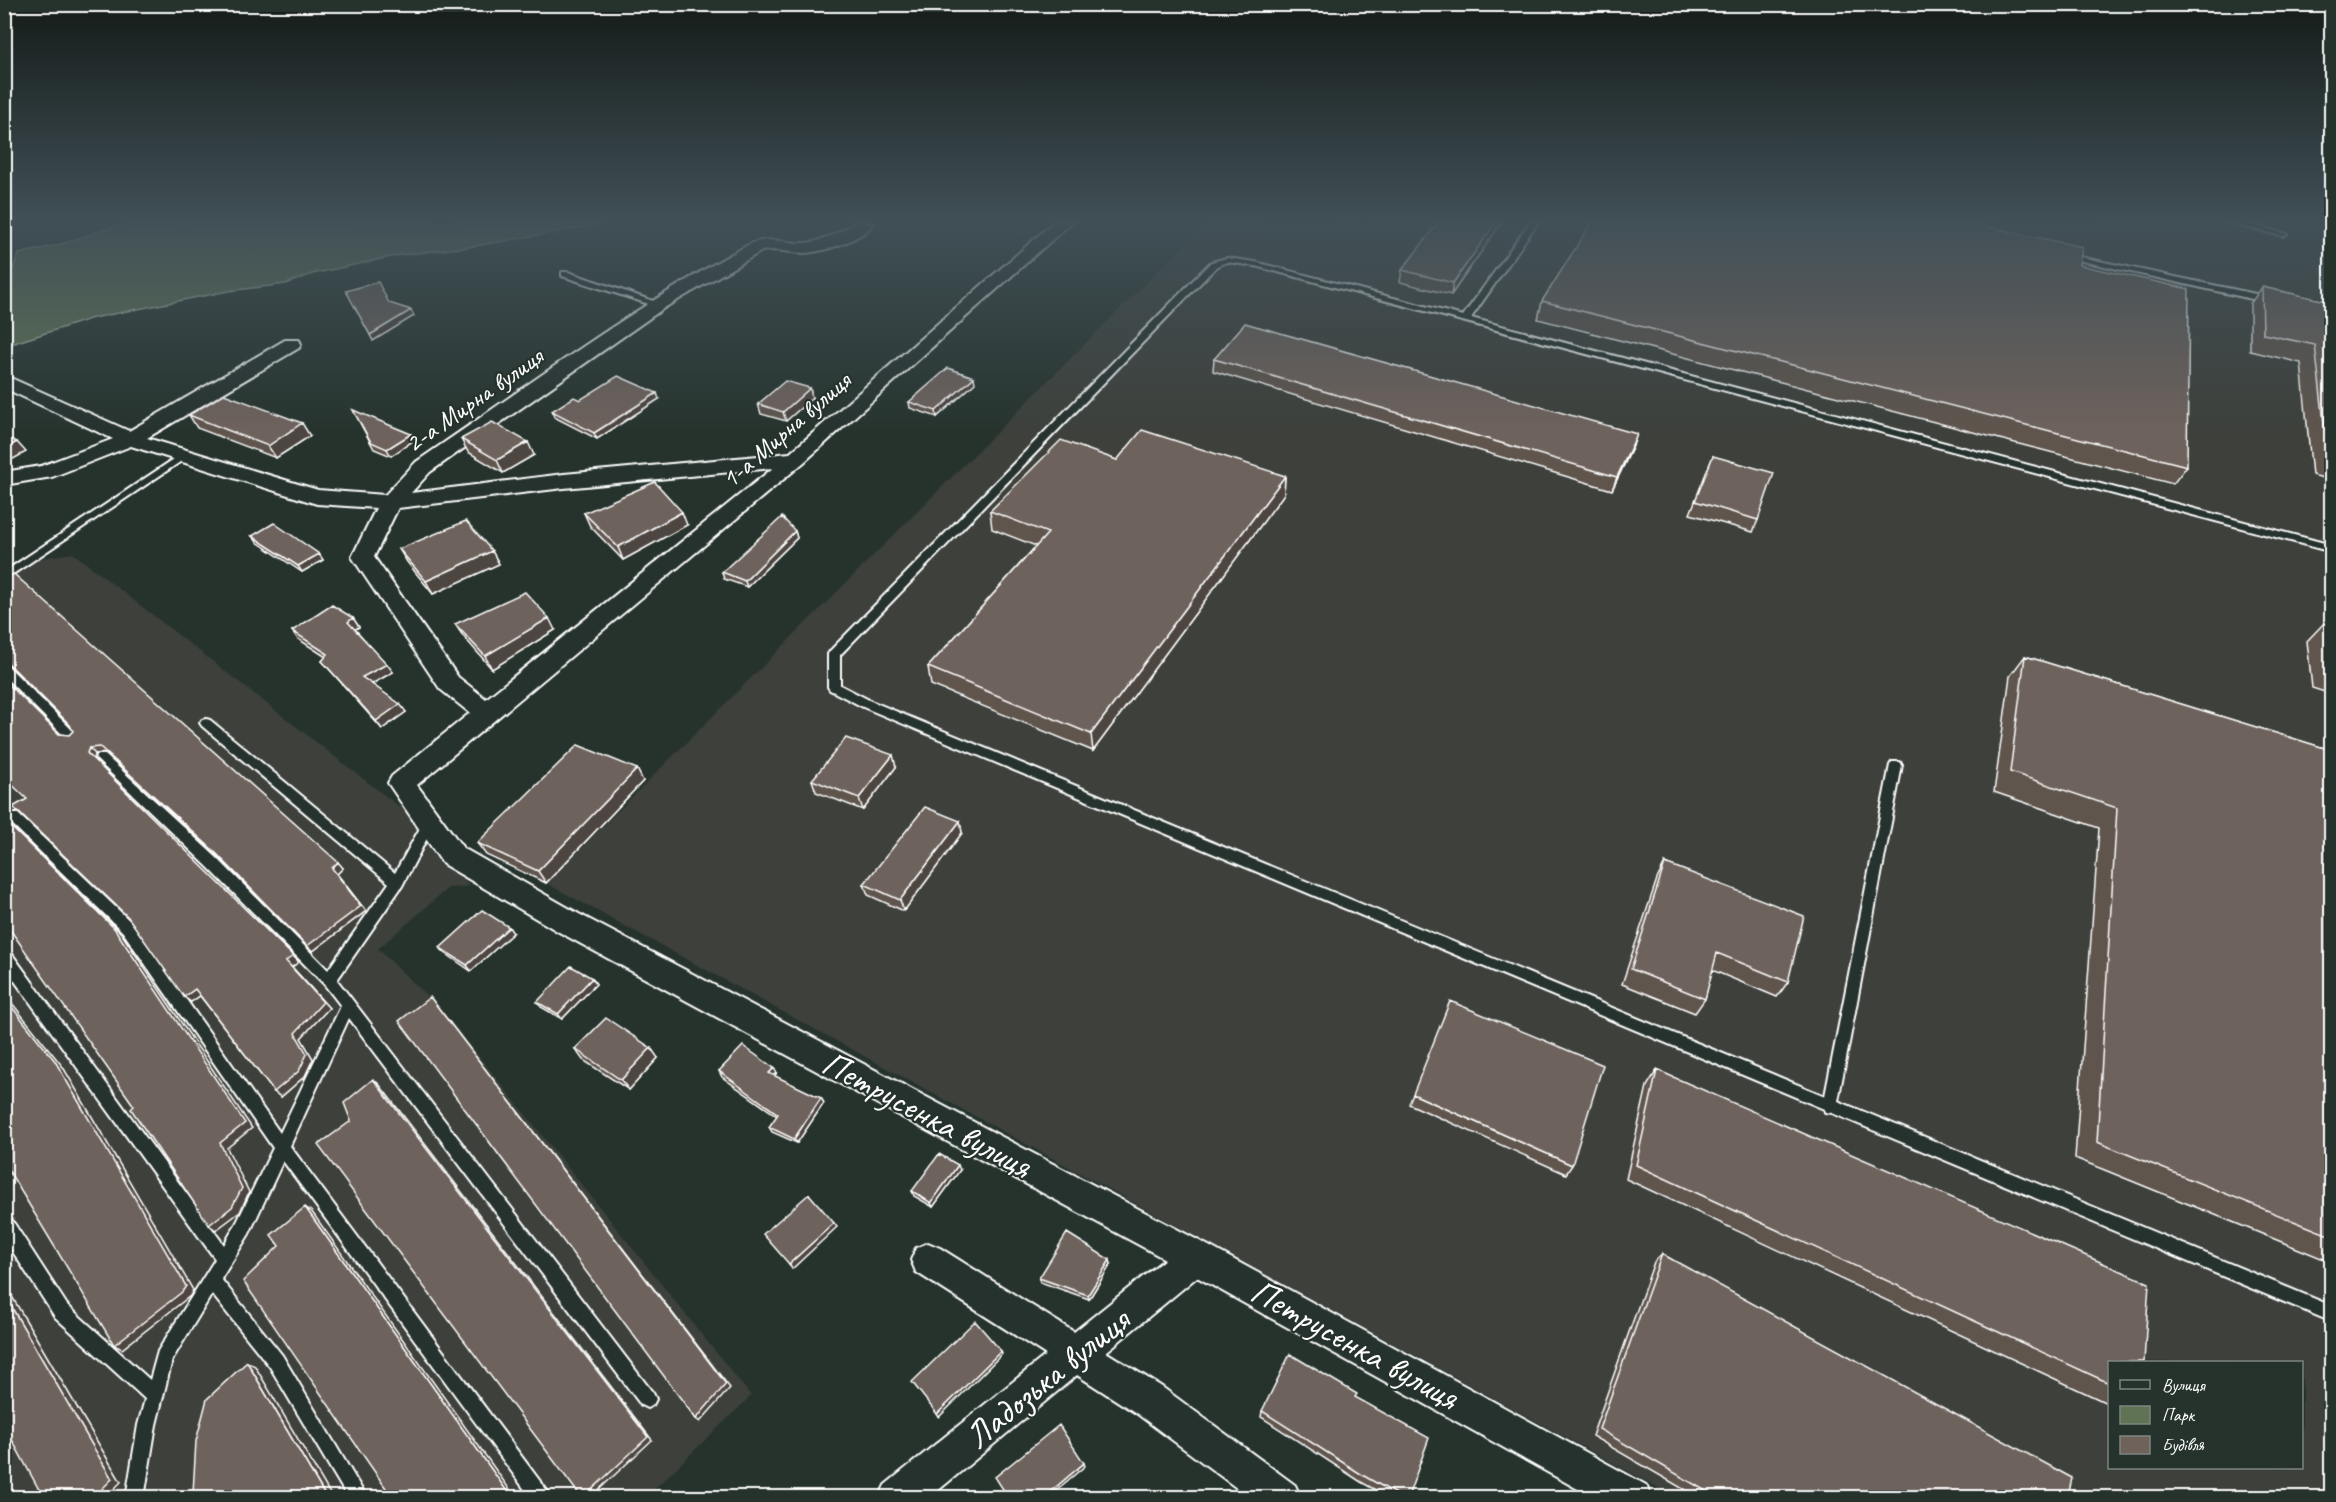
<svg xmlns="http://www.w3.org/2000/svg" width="2336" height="1502" font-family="Caveat,sans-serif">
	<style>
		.built { fill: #3c413b; fill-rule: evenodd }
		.green { fill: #617355; stroke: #b0b9aa; stroke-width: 1.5 }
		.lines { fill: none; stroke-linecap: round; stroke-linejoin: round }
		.lane-casing { stroke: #fff; stroke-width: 4 }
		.street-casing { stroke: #fff; stroke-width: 4 }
		.lane { fill: #26332d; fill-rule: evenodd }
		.street { fill: #26332d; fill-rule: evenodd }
		.wall { fill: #5f544e; stroke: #fff; stroke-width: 1.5 }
		.shaded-wall { fill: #4d4540; stroke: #fff; stroke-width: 1.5 }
		.building { fill: #6e625b; stroke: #fff; stroke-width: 1.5 }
		.labels { text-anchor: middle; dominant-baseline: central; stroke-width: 4.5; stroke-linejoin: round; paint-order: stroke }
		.far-street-label { font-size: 26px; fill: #fff; stroke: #26332d }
		.near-street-label { font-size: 36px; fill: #fff; stroke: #26332d }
	</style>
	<rect width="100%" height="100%" fill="#26332d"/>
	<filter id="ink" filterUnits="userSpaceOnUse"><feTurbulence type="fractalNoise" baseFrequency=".0167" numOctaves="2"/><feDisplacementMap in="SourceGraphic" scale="12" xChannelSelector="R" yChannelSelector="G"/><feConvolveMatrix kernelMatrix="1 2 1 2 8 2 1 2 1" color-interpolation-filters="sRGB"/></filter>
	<g filter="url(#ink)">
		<path class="built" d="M1207 222H2331V1497H1675L546 883ZM2110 1362H2302V1468H2110Z
			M73 553 406 812 470 886 448 888 378 949 441 1009 751 1396 646 1497H5L4 564Z"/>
		<path class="green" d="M170 222H614L469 247 400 255 312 274 286 284 228 291 93 318 5 346V276L11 274 19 254 58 245 116 226Z"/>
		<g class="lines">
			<defs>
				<path id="lane" d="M1530 222H1538L1471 318 2332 545V552L1255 266 1227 262 1217 266 840 655V685L871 701 1825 1096 1890 765 1892 762H1900L1902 765 1838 1101 2332 1306V1322L1832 1113 1825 1112 1824 1109 863 707 830 690 828 687V654L830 651 1211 262 1227 258 1255 262 1463 316Z
					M2224 222H2240L2287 234 2283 236Z
					M2061 253 2270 297 2274 300 2270 303 2064 257H2061Z
					M562 272H568L662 304 655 306 562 276Z
					M183 453 188 456 186 458 4 580V572Z
					M4 665 8 666 75 733 77 736 75 739H67L4 676Z
					M206 719 210 720 395 873 425 819H433L435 823 402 886 337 980 653 1393 656 1399 653 1405 647 1408 641 1405 349 1018 290 1146 548 1492 551 1498H531L283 1161 249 1234 221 1279 282 1355 367 1498H348L270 1367 212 1294 172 1360 156 1425 144 1498H126L138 1425 145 1399 55 1317 4 1238V1215L10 1217 67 1305 150 1380 158 1351 215 1259 4 966V948L9 950 224 1245 237 1222 273 1148 123 932 10 822 8 818 10 814H18L133 924 280 1133 341 1006 324 984 207 866 95 758 97 755H105L217 858 328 970 389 883 202 726 200 723 202 720Z"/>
				<path id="street" d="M856 222 873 224C861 240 824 252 805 253 790 253 777 248 762 251L664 308 430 472 411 493 564 474 790 453 1054 222H1072L803 463 417 785 463 848 579 914 1207 1245 1646 1485 1652 1498H1594L1197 1277 1106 1352 1162 1387 1295 1485 1301 1498H1250L1136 1413 1077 1375 929 1498H879L885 1485 1046 1355 916 1272 911 1260 916 1248 928 1243 940 1248 1074 1332 1165 1259 559 932 443 864 388 783 392 776 470 713 440 689 352 557 376 508 317 504 131 446 52 477 4 485V472L41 466 113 439 4 388V375L129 431 285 340H299L301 344 299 348 147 438 318 490 385 495 416 462C525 388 631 308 748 245 767 235 786 244 806 243 824 241 840 232 856 222ZM773 468 486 699 458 677 374 557 398 508 564 488Z"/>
			</defs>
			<use href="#lane" class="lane-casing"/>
			<use href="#street" class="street-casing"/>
			<use href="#lane" class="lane"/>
			<use href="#street" class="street"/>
		</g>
		<path class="wall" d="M1439 222H1502L1451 295 1400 282 1402 270Z
			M2079 265 2187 466 2173 484 1538 319 1542 301Z
			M2262 287 2331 302V480L2312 475 2301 363 2250 351V304Z
			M1214 359 1633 446 1612 490 1213 371Z
			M975 383 937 417 910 408 909 402Z
			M810 388 812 398 786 421 761 414 758 404Z
			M659 399 597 439 554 417 552 411 580 400Z
			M353 410 414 440 391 456 374 449Z
			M189 415 310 436 276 458 197 428Z
			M461 439 534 455 503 473 468 452Z
			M1713 456 1758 520 1753 532 1690 514Z
			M1117 460 1285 476 1284 494 1093 751 931 685 928 667 1036 546 992 529 990 511Z
			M584 513 687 525 623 560 590 526Z
			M795 531 797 538 747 587 724 579 722 572Z
			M252 536 319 554 323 560 302 572 257 542Z
			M399 549 492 551 499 564 433 594 407 562Z
			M4 579 343 868 337 874 366 911 313 951 218 856 107 753 95 754 93 760 299 962 292 967 329 1008 301 1038 313 1059 305 1076 281 1097 274 1092 200 996 191 1002 128 917 27 799 59 734 69 735 73 731 70 725 10 664H4Z
			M353 618 359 627 355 629 393 672 372 684 406 712 382 729 329 669 322 661 326 657 298 639 292 631Z
			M2325 622 2331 624V694L2312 688 2307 641Z
			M455 624 555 630 492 669 463 636Z
			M2025 656 2331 750V1262L2075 1158 2099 828 1994 792 2010 676Z
			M896 767 863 810 816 792 812 780Z
			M637 769 643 781 546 883 486 855 477 843Z
			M960 821 962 833 904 911 868 895 864 884Z
			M1665 863 1788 982 1777 997 1712 970 1705 999 1695 1013 1622 984 1657 879Z
			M513 933 471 971 445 953 440 948Z
			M592 978 596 984 562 1019 541 1007 537 1002Z
			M575 1049 658 1058 629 1090 583 1060Z
			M1657 1070 2109 1362V1404L1626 1179 1647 1086Z
			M719 1071 777 1073 774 1076 821 1098 824 1103 797 1143 772 1132 769 1127 777 1116 722 1077Z
			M1413 1094 1572 1165 1566 1174 1409 1104Z
			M960 1170 933 1207 914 1196 912 1191Z
			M1662 1254 2068 1497H1697L1592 1436 1654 1262Z
			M1111 1264 1089 1299 1040 1282 1039 1278Z
			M1355 1397 1408 1497H1388L1361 1482 1261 1417 1262 1411Z"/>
		<path class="shaded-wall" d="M1496 222H1502L1451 295 1453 283Z
			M411 310 414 316 373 341 370 335Z
			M974 377 975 383 937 417 936 411Z
			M810 388 812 398 786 421 783 412Z
			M657 393 659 399 597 439 594 433Z
			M302 423 310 436 276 458 268 446Z
			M411 434 414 440 391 456 387 449Z
			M1637 434 1633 446 1612 490 1617 477Z
			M17 442 26 452 4 464V449Z
			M528 442 534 455 503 473 497 460Z
			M1285 476 1284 494 1093 751 1091 734Z
			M682 512 687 525 623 560 618 547Z
			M795 531 797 538 747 587 745 581Z
			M492 551 499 564 433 594 426 581Z
			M319 554 323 560 302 572 298 566Z
			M353 618 359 627 354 630 348 622Z
			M549 618 555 630 492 669 485 656Z
			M387 664 393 672 368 686 362 677Z
			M400 704 406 712 382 729 376 721Z
			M89 748 95 754 93 760 299 962 292 967 329 1008 301 1038 313 1059 305 1076 281 1097 274 1092 295 1033 87 753Z
			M893 755 896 767 863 810 859 798Z
			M637 769 643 781 546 883 538 871Z
			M4 819 121 933 252 1128 227 1148 249 1192 240 1212 216 1230 209 1225Z
			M960 821 962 833 904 911 900 900Z
			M338 862 343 868 337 874 366 911 313 951 307 946 332 868Z
			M509 927 513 933 471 971 467 965Z
			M592 978 596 984 562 1019 558 1014Z
			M195 989 201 995 191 1002 184 997Z
			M4 993 63 1067 193 1290 190 1296 122 1349 114 1345 4 997Z
			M430 997 730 1388 700 1422 696 1419Z
			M651 1048 658 1058 629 1090 621 1080Z
			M774 1068 777 1073 771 1078 769 1073Z
			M373 1079 379 1084 652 1440 591 1497H584Z
			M821 1098 824 1103 797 1143 794 1139Z
			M958 1165 960 1170 933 1207 931 1203Z
			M305 1207 312 1212 515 1497H511Z
			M834 1223 837 1227 792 1269 789 1264Z
			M1110 1260 1111 1264 1089 1299 1088 1295Z
			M4 1283 121 1482 106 1497H94L4 1294Z
			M1001 1351 1002 1354 939 1417 937 1414Z
			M247 1362 255 1366 332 1497H326Z
			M1084 1463 1085 1466 1048 1497H1044Z"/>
		<path class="building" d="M1439 222H1496L1453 283 1402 270Z
			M1592 222H1966L2082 247 2079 265 2189 289 2187 466 1542 301Z
			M378 282 389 303 411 310 370 335 346 291Z
			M2262 287 2331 302V458L2328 457 2315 345 2263 334Z
			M1245 323 1637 434 1617 477 1214 359Z
			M948 368 974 377 936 411 909 402Z
			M618 376 657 393 594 433 552 411 574 397 580 400Z
			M785 381 810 388 783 412 758 404Z
			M224 394 302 423 268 446 189 415Z
			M353 410 411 434 387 449 371 442Z
			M492 422 528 442 497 460 461 439Z
			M1142 430 1285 476 1091 734 928 667 1048 533 990 511 1061 440 1117 460Z
			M4 436 17 442 4 449Z
			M1713 456 1774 473 1758 520 1695 501Z
			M655 482 682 512 618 547 584 513Z
			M782 517 795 531 745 581 722 572Z
			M466 521 492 551 426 581 399 549Z
			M274 523 319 554 298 566 252 536Z
			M14 574 338 862 332 868 361 906 307 946 213 850 100 747 89 748 87 753 293 956 286 961 323 1002 295 1033 307 1054 299 1071 274 1092 195 989 184 997 128 917 13 807 27 799 4 777V680L59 734 69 735 73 731 70 725 4 659V579Z
			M525 592 549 618 485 656 455 624Z
			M332 605 353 618 348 622 387 664 362 677 400 704 376 721 322 661 328 654 292 631Z
			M2325 622 2331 624V670Z
			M2025 656 2331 750V1236L2097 1142 2117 808 2010 772Z
			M846 738 893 755 859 798 812 780Z
			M578 745 637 769 538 871 477 843Z
			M925 807 960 821 900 900 864 884Z
			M4 820 114 928 245 1123 220 1143 242 1188 232 1207 209 1225 131 1109 134 1106 4 921Z
			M1665 863 1804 916 1788 982 1717 953 1705 999 1631 969Z
			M482 910 509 927 467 965 440 948Z
			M571 966 592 978 558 1014 537 1002Z
			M4 997 55 1061 186 1286 182 1292 114 1345 4 1163Z
			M430 997 726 1384 696 1419 399 1021Z
			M1450 1001 1603 1065 1572 1165 1413 1094Z
			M606 1018 651 1048 621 1080 575 1049Z
			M743 1046 774 1068 769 1073 821 1098 794 1139 769 1127 778 1114 719 1071Z
			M1657 1070 2149 1283 2144 1362H2109V1383L1636 1165Z
			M373 1079 648 1437 584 1497H581L318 1145 351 1121 344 1103Z
			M939 1154 958 1165 931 1203 912 1191Z
			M809 1194 834 1223 789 1264 763 1234Z
			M305 1207 511 1497H392L243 1281 279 1246 271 1235Z
			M1067 1233 1110 1260 1088 1295 1039 1278Z
			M1662 1254 2072 1478 2068 1497H1716L1599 1429Z
			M4 1294 112 1479 94 1497H43L4 1425Z
			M975 1321 1001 1351 937 1414 912 1382Z
			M1290 1354 1357 1394 1355 1397 1429 1438 1408 1497H1401L1364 1476 1262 1411Z
			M247 1362 326 1497H196L193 1493 196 1441 207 1399Z
			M1059 1425 1084 1463 1044 1497H1008L995 1477Z"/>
	</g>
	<linearGradient id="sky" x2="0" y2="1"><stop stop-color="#151c19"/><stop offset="0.51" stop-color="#415057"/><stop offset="1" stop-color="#415057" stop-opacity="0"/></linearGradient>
	<rect width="2336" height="433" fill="url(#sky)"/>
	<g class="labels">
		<g class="far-street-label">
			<text transform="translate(474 400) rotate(-35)">2-а Мирна вулиця</text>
			<text transform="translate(786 430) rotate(-41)">1-а Мирна вулиця</text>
		</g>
		<g class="near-street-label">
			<text transform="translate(927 1114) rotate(28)">Петрусенка вулиця</text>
			<text transform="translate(1355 1344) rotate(29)">Петрусенка вулиця</text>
			<text transform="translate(1047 1378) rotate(-39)">Ладозька вулиця</text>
		</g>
	</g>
	<rect width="2336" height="1502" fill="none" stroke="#26332d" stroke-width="24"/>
	<rect x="12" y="12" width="2312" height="1478" fill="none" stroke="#fff" stroke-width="2" filter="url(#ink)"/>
	<rect x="2108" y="1361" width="195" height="108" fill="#26332d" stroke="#7d8581" stroke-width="1.5"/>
	<rect x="2120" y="1380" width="30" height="9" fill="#26332d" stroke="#7d8581" stroke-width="1.5"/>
	<text x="2162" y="1391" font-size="18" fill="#ffffff">Вулиця</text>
	<rect x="2120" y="1406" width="30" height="18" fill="#617355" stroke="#7d8581" stroke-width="1.5"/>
	<text x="2162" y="1421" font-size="18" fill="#ffffff">Парк</text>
	<rect x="2120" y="1436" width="30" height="18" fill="#6e625b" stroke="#7d8581" stroke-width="1.5"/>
	<text x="2162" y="1451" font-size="18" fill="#ffffff">Будівля</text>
</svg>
